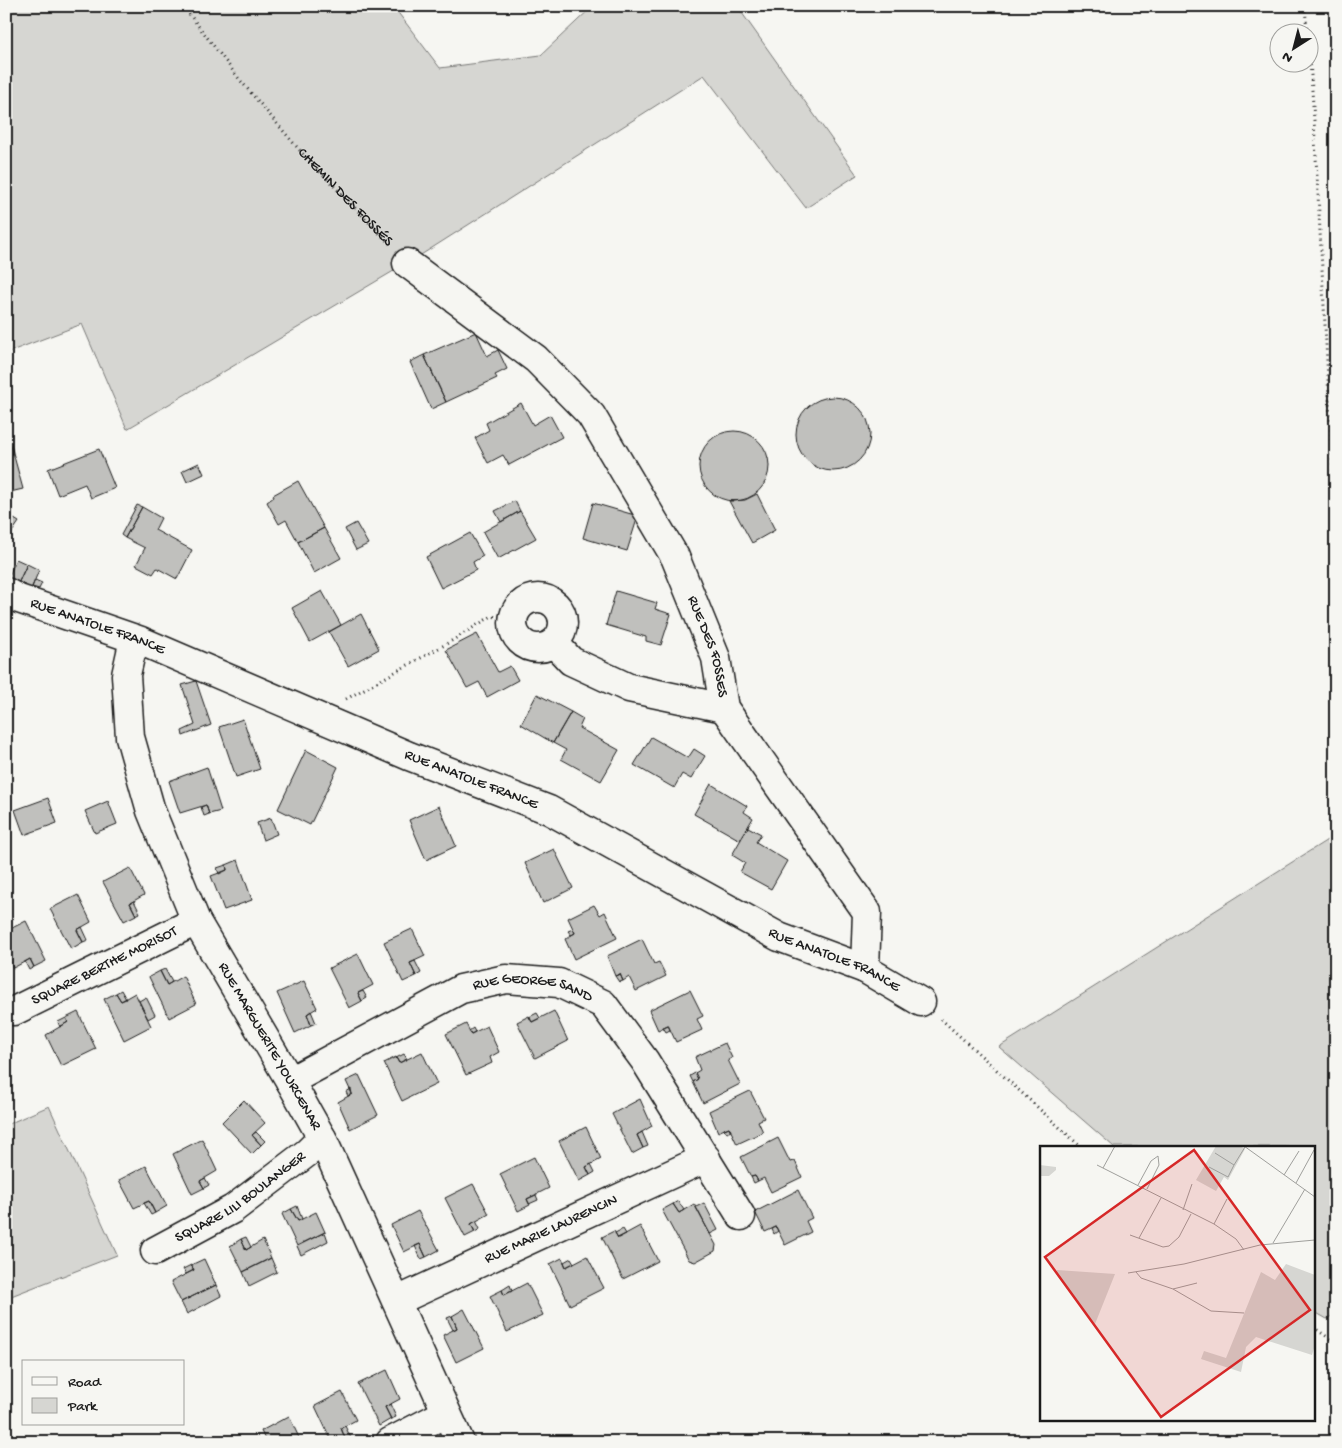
<svg xmlns="http://www.w3.org/2000/svg" width="1342" height="1448" font-family="'Gochi Hand',sans-serif">
	<style>
		.green { fill: #d6d6d2; stroke: #797977 }
		.building { fill: #c0c0bd; stroke: #1c1c1c }
		.lines { fill: none; stroke-linecap: round; stroke-linejoin: round }
		.minor-casing { stroke: #1c1c1c; stroke-width: 31 }
		.path { stroke: #1c1c1c; stroke-width: 3; stroke-dasharray: 1 4; stroke-linecap: butt }
		.minor { stroke: #f6f6f2; stroke-width: 28 }
		.labels { text-anchor: middle; dominant-baseline: central; stroke-width: 4; stroke-linejoin: round; paint-order: stroke }
		.street-label { font-size: 15px; fill: #1c1c1c; stroke: #f6f6f2 }
		.inset-road { fill: none; stroke: #9f9f9c; stroke-width: 1 }
		.view { fill: #d62828; fill-opacity: 0.15; stroke: #d62828; stroke-width: 2.5 }
		.inset-edge { fill: none; stroke: #1c1c1c; stroke-width: 2.5 }
	</style>
	<rect width="100%" height="100%" fill="#f6f6f2"/>
	<filter id="ink" filterUnits="userSpaceOnUse"><feTurbulence type="fractalNoise" baseFrequency=".02" numOctaves="2"/><feDisplacementMap in="SourceGraphic" scale="10" xChannelSelector="R" yChannelSelector="G"/><feConvolveMatrix kernelMatrix="1 2 1 2 8 2 1 2 1" color-interpolation-filters="sRGB"/></filter>
	<g filter="url(#ink)">
		<path class="green" d="M6 6H393L440 68 541 55 593 6H737L857 175 806 208 704 75 424 253 127 429 82 324 6 353Z
			M1332 837 1336 949V1313L1327 1319 1313 1311V1147H1114L999 1047Z
			M49 1106 117 1255 6 1298V1125Z"/>
		<path class="building" d="M476 332 487 356 498 350 507 369 495 375 497 378 446 402 424 355Z
			M424 355 446 402 431 409 410 362Z
			M796 434a37 37 0 1 1 74 0a37 37 0 1 1-74 0Z
			M521 403 533 425 550 415 562 437 509 465 503 455 488 463 475 438 489 430 486 423Z
			M699 466a35 35 0 1 1 70 0a35 35 0 1 1-70 0Z
			M9 438 23 489 6 493V439Z
			M99 449 115 488 91 498 85 484 58 495 48 469Z
			M199 463 204 474 187 482 182 471Z
			M298 481 324 528 298 542 286 520 279 524 267 502 274 497 273 495Z
			M757 494 775 530 752 543 729 501 745 500Z
			M515 501 520 511 501 522 495 511Z
			M593 503 638 516 627 551 583 538Z
			M137 505 142 507 125 538 121 535Z
			M142 507 161 518 155 530 192 550 177 579 157 568 153 574 136 565 145 548 125 538Z
			M520 511 536 538 498 559 483 532Z
			M6 514 19 522 6 541Z
			M356 523 368 544 356 550 345 529Z
			M324 528 341 558 314 573 298 542Z
			M470 533 483 556 473 562 476 570 441 588 426 557Z
			M16 559 27 564 17 586 7 581Z
			M27 564 39 570 30 592 17 586Z
			M35 580 42 583 39 589 32 587Z
			M322 591 341 625 310 642 292 608Z
			M616 591 657 603 655 609 671 614 661 645 646 641V637L606 625Z
			M361 614 379 649 348 666 329 632Z
			M477 634 498 672 510 666 518 680 487 697 479 682 467 688 446 650Z
			M196 681 211 725 183 736 182 731 195 725 182 685Z
			M537 694 571 712 553 743 521 724Z
			M571 712 583 719 579 728 619 750 601 781 561 759 566 750 553 743Z
			M243 719 260 769 236 777 219 727Z
			M651 737 688 758 694 749 705 756 691 779 682 774 674 788 634 765Z
			M306 750 338 767 310 825 278 809Z
			M207 767 221 811 209 814 206 805 180 813 169 781Z
			M711 784 747 806 744 812 753 818 740 840 694 814Z
			M48 798 57 823 24 835 15 810Z
			M108 801 117 824 95 833 85 811Z
			M206 805 209 814 204 816 201 807Z
			M439 806 456 846 426 860 409 820Z
			M271 818 277 834 263 840 257 823Z
			M748 827 761 834 756 842 787 861 771 889 740 872 745 863 732 855Z
			M554 849 573 888 543 903 525 863Z
			M238 860 252 900 224 910 211 876 227 870 226 865Z
			M226 865 227 870 219 874 217 868Z
			M130 868 144 895 130 903 136 915 124 921 103 882Z
			M78 895 91 922 77 930 83 942 71 949 50 909Z
			M134 901 140 913 136 915 130 903Z
			M594 905 600 915 605 912 617 938 574 959 565 939 575 933 568 918Z
			M26 921 46 961 34 967 30 959 13 968 6 954V931Z
			M82 927 88 940 83 942 77 930Z
			M412 929 425 956 410 963 416 976 403 982 384 942Z
			M573 929 575 933 571 935 568 931Z
			M642 939 654 964 659 962 666 976 636 991 629 977 623 981 620 974 615 976 607 956Z
			M358 954 373 985 358 993 362 1001 349 1008 329 968Z
			M30 959 34 967 29 970 25 962Z
			M415 961 421 973 416 976 410 963Z
			M165 969 172 982 167 985 160 971Z
			M160 971 167 985 183 976 196 1004 169 1018 149 977Z
			M620 974 623 981 619 982 615 976Z
			M304 981 317 1008 307 1014 311 1025 295 1033 277 993Z
			M121 990 126 999 121 1001 116 993Z
			M690 990 703 1016 697 1019 702 1030 676 1042 668 1025 658 1030 649 1010Z
			M363 991 367 998 362 1001 358 993Z
			M116 993 121 1001 135 993 151 1026 124 1040 104 999Z
			M146 997 155 1015 148 1019 139 1001Z
			M311 1011 316 1023 311 1025 307 1014Z
			M554 1011 568 1041 535 1058 517 1022 529 1016 532 1022Z
			M78 1012 96 1049 61 1066 46 1035 68 1022 66 1018Z
			M537 1013 540 1018 532 1022 529 1017Z
			M66 1018 68 1022 60 1027 58 1022Z
			M466 1024 471 1034 487 1026 499 1052 490 1057 492 1063 466 1075 446 1034Z
			M668 1025 670 1030 666 1032 663 1027Z
			M473 1028 475 1032 471 1034 469 1031Z
			M725 1043 732 1058 728 1060 740 1084 703 1103 693 1082 698 1079 695 1073 700 1070 695 1057Z
			M422 1052 437 1084 402 1101 384 1063 396 1057 399 1063Z
			M404 1054 407 1059 399 1063 396 1058Z
			M695 1073 698 1079 693 1082 690 1076Z
			M359 1075 378 1115 350 1129 338 1102 352 1094 346 1081Z
			M351 1089 352 1094 348 1096 346 1092Z
			M750 1091 764 1118 758 1121 763 1132 737 1144 729 1127 718 1132 709 1111Z
			M640 1099 652 1126 637 1135 643 1148 632 1154 612 1114Z
			M244 1100 265 1123 252 1135 261 1145 252 1154 222 1122Z
			M586 1127 601 1159 586 1167 590 1175 579 1181 559 1141Z
			M729 1127 731 1131 727 1133 724 1129Z
			M256 1132 265 1141 261 1145 252 1135Z
			M642 1132 648 1146 643 1148 637 1135Z
			M778 1138 790 1162 795 1161 802 1177 771 1192 764 1178 758 1181 755 1176 751 1177 741 1157Z
			M202 1139 217 1171 200 1181 204 1188 192 1194 173 1154Z
			M534 1157 549 1188 527 1199 530 1205 518 1211 500 1174Z
			M591 1164 595 1172 590 1175 586 1167Z
			M146 1166 167 1206 155 1213 149 1201 134 1208 119 1180Z
			M755 1176 758 1181 754 1183 751 1177Z
			M205 1178 209 1185 204 1188 200 1181Z
			M473 1184 489 1214 471 1224 475 1232 465 1237 445 1198Z
			M798 1190 812 1218 806 1221 811 1232 785 1245 776 1227 765 1232 755 1212Z
			M536 1195 538 1200 529 1204 527 1199Z
			M149 1201 155 1213 151 1215 144 1203Z
			M678 1201 684 1210 679 1213 673 1204Z
			M704 1203 718 1230 710 1234 696 1207Z
			M673 1204 679 1213 694 1204 716 1245 715 1251 695 1262 689 1260 662 1210Z
			M297 1206 302 1219 298 1221 291 1209Z
			M291 1209 298 1221 316 1212 325 1232 297 1246 282 1214Z
			M418 1211 439 1250 426 1257 420 1244 404 1252 391 1225Z
			M476 1221 480 1229 475 1232 471 1224Z
			M640 1226 658 1261 623 1279 602 1237 614 1231 618 1238Z
			M776 1227 778 1231 774 1234 772 1229Z
			M623 1229 626 1234 618 1238 615 1233Z
			M325 1232 328 1241 301 1255 297 1246Z
			M246 1237 251 1247 246 1250 241 1239Z
			M241 1239 246 1250 263 1240 271 1258 243 1272 230 1246Z
			M420 1244 426 1257 421 1259 415 1246Z
			M587 1256 604 1288 570 1305 550 1264 562 1258 566 1267Z
			M271 1258 277 1272 249 1286 243 1272Z
			M571 1258 574 1263 566 1267 564 1262Z
			M204 1259 216 1285 181 1302 171 1282 194 1270 191 1265Z
			M191 1265 194 1270 186 1274 183 1269Z
			M527 1283 543 1315 507 1332 490 1296 502 1290 504 1295Z
			M216 1285 221 1296 187 1314 181 1302Z
			M510 1285 512 1291 504 1295 502 1290Z
			M464 1309 484 1348 456 1362 443 1335 457 1328 452 1316Z
			M452 1316 457 1328 453 1330 447 1318Z
			M387 1370 400 1399 385 1407 391 1419 379 1426 358 1384Z
			M342 1392 356 1420 341 1428 346 1441 332 1442 315 1406Z
			M390 1404 396 1417 391 1419 385 1407Z
			M289 1416 301 1442H266L261 1431Z
			M345 1426 351 1438 346 1441 341 1428Z"/>
		<g class="lines">
			<defs>
				<g id="minor">
					<path id="s2" d="M407 263 536 359 591 415 675 557 716 658 724 708 867 912 865 969"/>
					<path id="s3" d="M6 592 19 599 141 641 409 756 549 810 779 937 865 969 921 1002"/>
					<circle cx="538" cy="623" r="25"/>
					<path id="s4" d="M134 639 126 675 130 737 151 811 196 921 290 1081 322 1138 460 1442"/>
					<path d="M554 643 571 661 629 688 724 708"/>
					<path id="s5" d="M14 1011 196 921"/>
					<path id="s6" d="M290 1081 461 989 506 979 559 983 603 1004 645 1061 741 1216"/>
					<path id="s7" d="M155 1251 233 1209 308 1152 322 1138"/>
					<path id="s8" d="M397 1301 706 1158"/>
					<path d="M390 1442 446 1413"/>
				</g>
			</defs>
			<use href="#minor" class="minor-casing"/>
			<g class="path">
				<path id="s1" d="M183 6 240 80 302 153 390 244"/>
				<path d="M1305 6 1307 32"/>
				<path d="M1310 60 1314 120 1336 529"/>
				<path d="M346 699 448 643 492 616 513 621"/>
				<path d="M941 1019 1081 1147"/>
				<path d="M1313 1327 1336 1343"/>
			</g>
			<use href="#minor" class="minor"/>
		</g>
	</g>
	<g class="labels">
		<g class="street-label">
			<text stroke="none"><textPath href="#s1" startOffset="251">CHEMIN DES FOSSÉS</textPath></text>
			<text stroke="none"><textPath href="#s3" startOffset="98">RUE ANATOLE FRANCE</textPath></text>
			<text stroke="none"><textPath href="#s2" startOffset="500">RUE DES FOSSES</textPath></text>
			<text stroke="none"><textPath href="#s3" startOffset="502">RUE ANATOLE FRANCE</textPath></text>
			<text stroke="none"><textPath href="#s3" startOffset="908">RUE ANATOLE FRANCE</textPath></text>
			<text stroke="none"><textPath href="#s5" startOffset="101">SQUARE BERTHE MORISOT</textPath></text>
			<text stroke="none"><textPath href="#s6" startOffset="268">RUE GEORGE SAND</textPath></text>
			<text stroke="none"><textPath href="#s4" startOffset="440">RUE MARGUERITE YOURCENAR</textPath></text>
			<text stroke="none"><textPath href="#s7" startOffset="101">SQUARE LILI BOULANGER</textPath></text>
			<text stroke="none"><textPath href="#s8" startOffset="170">RUE MARIE LAURENCIN</textPath></text>
		</g>
	</g>
	<g transform="translate(1040 1146)">
		<rect width="275" height="275" fill="#f6f6f2"/>
		<path d="M176 0H200L205 3 188 34 184 31 176 45 156 34ZM0 19 16 21V24L9 30H0ZM246 118 275 129V199L272 209 216 191 206 201 201 226 161 213 164 205 186 212 221 126 235 134ZM17 124 75 128 55 178 16 128Z" fill="#d6d6d2"/>
		<path class="inset-road" d="M204 0 275 51M175 7 194 19 205 1M57 19 174 78 196 93 204 104M169 21 188 31 194 19M63 22 75 0M244 29 259 5M256 37 274 4M98 39 111 15 118 10 119 19 107 43M143 64 152 38M174 78 187 53M90 89 123 101 129 100 139 91 151 68M99 92 121 52M233 97 265 43M96 126 101 132 133 143 171 165 204 167M88 127 144 118 220 99 275 94M133 143 157 137"/>
		<path class="view" d="M154 4 270 164 121 271 5 111Z"/>
		<rect width="275" height="275" class="inset-edge"/>
	</g>
	<rect width="1342" height="1448" fill="none" stroke="#f6f6f2" stroke-width="25"/>
	<rect x="12" y="12" width="1317" height="1423" fill="none" stroke="#1c1c1c" stroke-width="2" filter="url(#ink)"/>
	<rect x="22" y="1360" width="162" height="65" fill="#f6f6f2" stroke="#9f9f9c"/>
	<rect x="32" y="1377" width="25" height="8" fill="#f6f6f2" stroke="#9f9f9c"/>
	<text x="68" y="1386" font-size="15" fill="#1c1c1c">Road</text>
	<rect x="32" y="1398" width="25" height="15" fill="#d6d6d2" stroke="#9f9f9c"/>
	<text x="68" y="1410" font-size="15" fill="#1c1c1c">Park</text>
	<g transform="translate(1294 48) rotate(216)"><circle r="24" fill="#f6f6f2" stroke="#9f9f9c"/>
	<path d="M0-4L9 19L0 12L-9 19Z" fill="#1c1c1c"/>
	<text y="-8" font-size="14" font-weight="bold" text-anchor="middle" fill="#1c1c1c">N</text>
	</g>
</svg>
